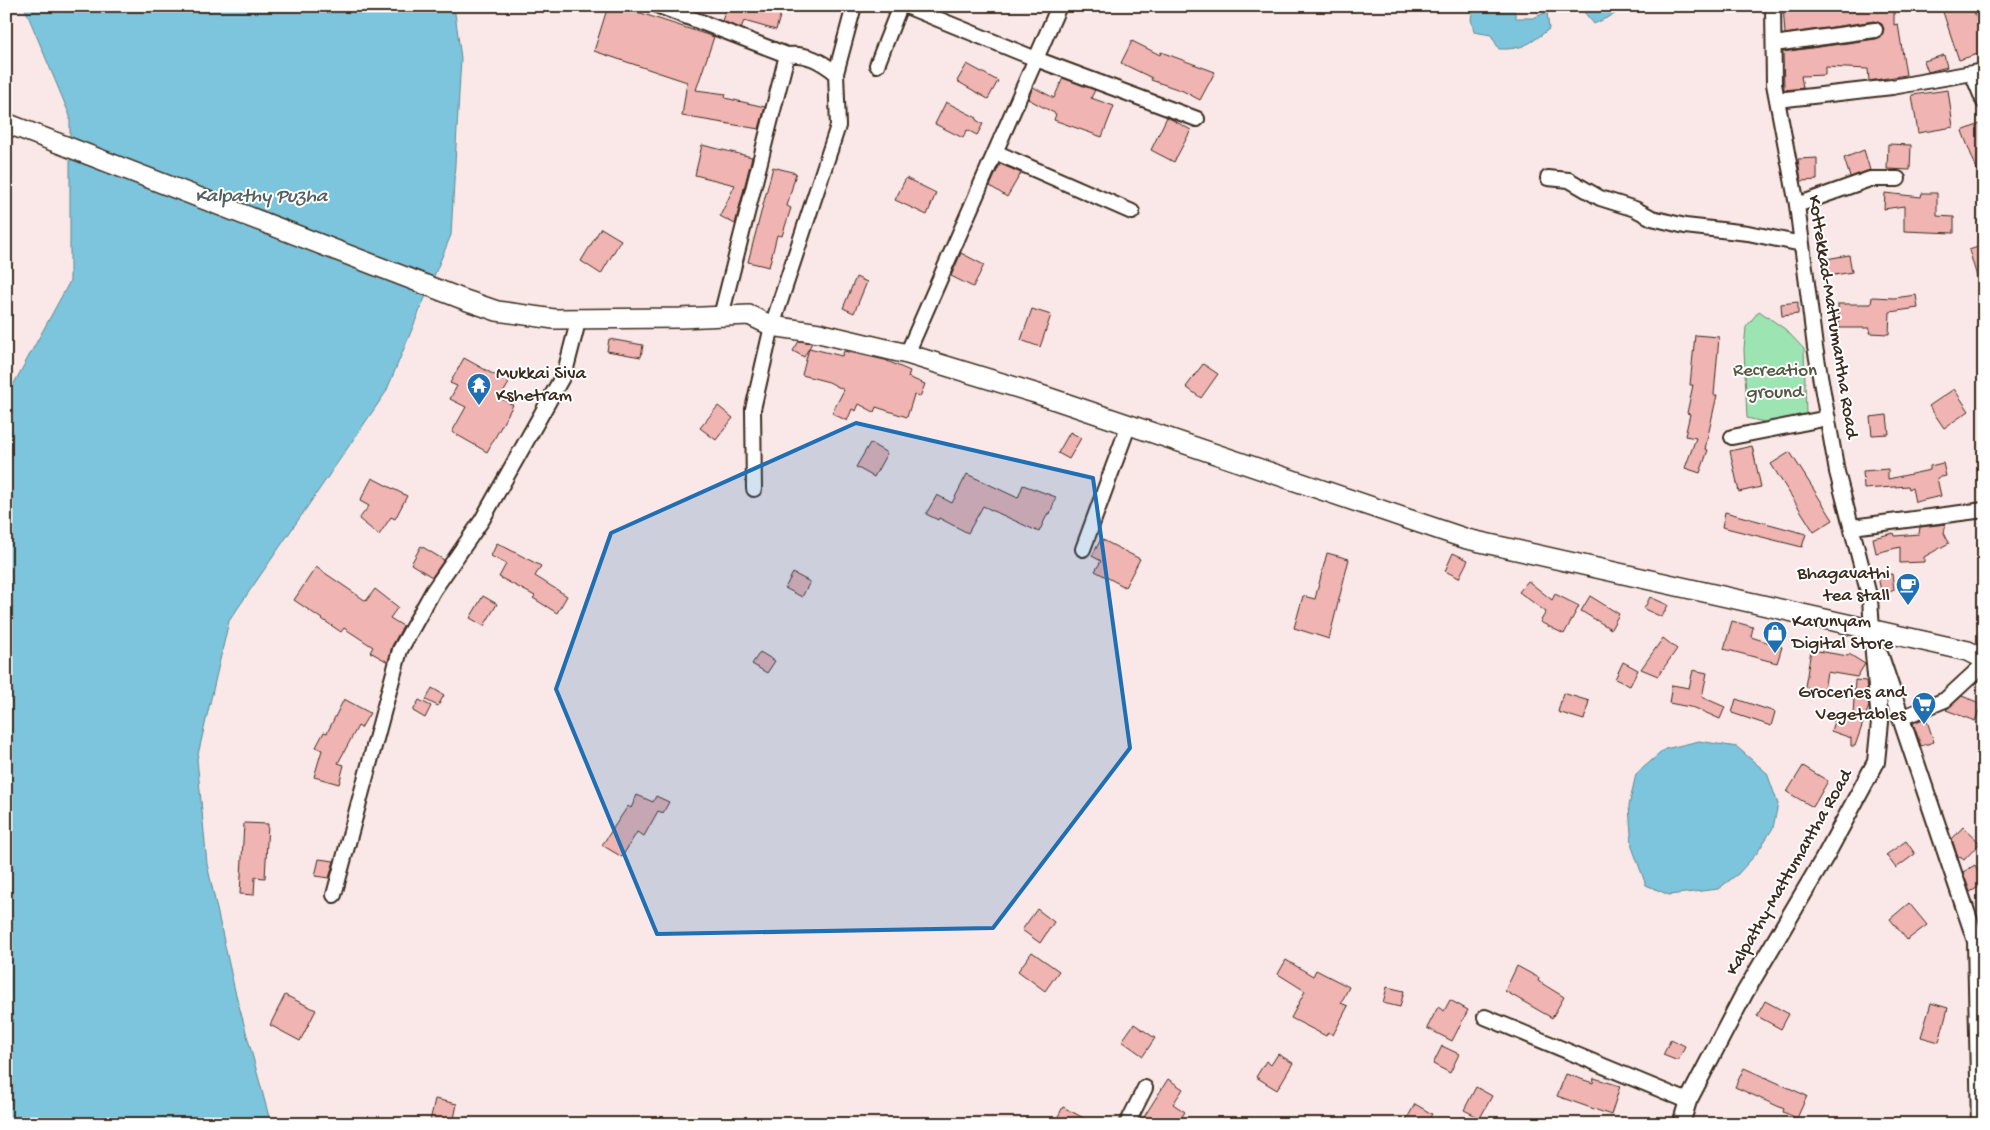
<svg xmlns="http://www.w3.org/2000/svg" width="1990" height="1130" font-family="'Gochi Hand',sans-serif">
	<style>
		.green { fill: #9ce4b2; stroke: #6c8768 }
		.water { fill: #7cc5dc; stroke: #628790 }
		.building { fill: #f0b4b2; stroke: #3b2a1e }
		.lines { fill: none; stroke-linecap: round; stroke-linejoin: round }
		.minor-casing { stroke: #3b2a1e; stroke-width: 18 }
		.tertiary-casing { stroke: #3b2a1e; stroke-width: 20 }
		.secondary-casing { stroke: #3b2a1e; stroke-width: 22 }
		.minor { stroke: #fff; stroke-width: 14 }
		.tertiary { stroke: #fff; stroke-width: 16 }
		.secondary { stroke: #fff; stroke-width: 19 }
		.marked { fill: #1f6fb2; fill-opacity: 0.2; stroke: #1f6fb2; stroke-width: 4; stroke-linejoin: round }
		.labels { text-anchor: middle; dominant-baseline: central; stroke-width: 4; stroke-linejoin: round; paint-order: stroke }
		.street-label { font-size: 19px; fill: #3b2a1e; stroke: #fff }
		.park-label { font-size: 19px; fill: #535843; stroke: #fff }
		.poi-label { font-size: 19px; fill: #3b2a1e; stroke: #fff; text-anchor: start }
		.water-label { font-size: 20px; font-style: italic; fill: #526060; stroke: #fff }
	</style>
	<rect width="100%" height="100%" fill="#fae8e8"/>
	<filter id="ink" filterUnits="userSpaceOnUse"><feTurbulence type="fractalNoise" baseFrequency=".02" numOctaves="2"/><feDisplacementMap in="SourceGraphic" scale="10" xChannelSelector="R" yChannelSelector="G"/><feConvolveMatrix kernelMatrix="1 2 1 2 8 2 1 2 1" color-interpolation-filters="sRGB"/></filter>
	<g filter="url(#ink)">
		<path class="green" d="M1759 311 1785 329 1804 349 1806 414 1768 423 1747 418 1744 349 1746 327Z"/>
		<path class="water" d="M24 6H454L461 58 451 235 386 392 229 621 197 759 207 864 235 991 271 1124H6V398L70 281V116Z
			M1496 6H1513L1516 18H1533L1547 12 1549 29C1531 43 1523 50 1499 49L1491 35 1474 32 1471 19 1473 7Z
			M1579 6H1612L1615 14 1594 24Z
			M1699 741 1737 747 1767 773 1778 804 1773 828 1757 853 1738 874 1718 889 1669 895 1646 885 1632 847 1629 806 1636 774 1665 749Z"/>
		<path class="building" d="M608 6H619L714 37 696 90 726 94 725 98 765 107 759 129 682 116 687 82 594 51Z
			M727 6H783L776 30 744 21 741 28 722 21Z
			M1783 6H1894V25L1898 24 1906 75 1869 81 1868 69 1825 67V75L1801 76 1803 88 1784 90 1783 52 1876 39 1881 37 1884 29 1882 24 1874 21 1785 34Z
			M1941 6H1972L1984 39V52L1959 60Z
			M1132 41 1160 55 1161 52 1215 72 1200 100 1183 91 1151 80 1152 78 1121 63Z
			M1944 55 1947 67 1928 72 1924 61Z
			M967 64 998 81 988 99 957 81Z
			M1063 78 1095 90 1091 98 1114 106 1102 137 1054 120 1056 114 1028 99 1033 87 1054 98Z
			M1948 90 1953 127 1918 133 1912 95Z
			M946 102 977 118 976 120 983 124 977 135 967 130 963 138 935 124Z
			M1167 117 1191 130 1174 162 1151 150Z
			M1980 124 1984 135 1983 185 1962 131Z
			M1888 144 1911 145 1910 170 1887 169Z
			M702 145 752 157 735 224 720 216 735 185 695 175Z
			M1864 150 1870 170 1850 177 1844 158Z
			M1817 158V180L1801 181 1798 159Z
			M1000 164 1021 173 1007 197 990 186Z
			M773 167 796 173 787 206 791 208 782 236 777 235 769 267 748 262Z
			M906 178 936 193 927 215 895 200Z
			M1885 193 1921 197 1922 193H1937V216L1954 217V233L1904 231V206L1884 209Z
			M601 228 621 240 601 274 581 261Z
			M1984 245V289L1981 290 1969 250Z
			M961 253 984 265 973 287 951 276Z
			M1849 255 1852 272 1829 276 1826 259Z
			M856 277 867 282 854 313 843 308Z
			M1916 295 1918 308 1890 312 1889 334 1869 333 1870 328H1839L1838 304H1871L1872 297 1894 298Z
			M1798 302V314L1782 316 1781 304Z
			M1032 309 1051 315 1040 347 1021 340Z
			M1695 335 1719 337 1714 395H1717L1705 449 1708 450 1700 473 1685 468 1696 438 1685 436 1690 414 1687 413 1693 385H1690Z
			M609 339 643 345 641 357 607 351Z
			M799 341 812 343 804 357 793 351Z
			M809 348 842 356 844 351 885 360 910 371 908 377 925 384 920 397 914 395 907 417 876 407 874 412 859 404 856 411 852 409 847 421 832 413 844 390 829 382 802 375Z
			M464 358 509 383 500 398 513 405 487 452 452 432 466 407 450 399 457 386 450 383Z
			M1203 364 1218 374 1201 398 1186 387Z
			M1954 389 1969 411 1944 428 1929 406Z
			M718 406 733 418 716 440 700 428Z
			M1887 415 1889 434 1872 435 1870 417Z
			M1070 432 1081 438 1069 459 1058 453Z
			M870 443 887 453 874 477 856 467Z
			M1752 446 1761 487 1739 492 1730 451Z
			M1790 452 1833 520 1814 532 1771 464Z
			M1943 463 1946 476 1937 478 1941 496 1915 502 1912 488 1909 489 1908 486 1864 489 1863 471 1888 469V479L1930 470V466Z
			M967 474 1018 498 1023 485 1056 497 1050 514 1048 513 1039 532 983 506 968 533 939 518 938 520 926 514 937 495 952 503Z
			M372 478 407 496 395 519 391 517 379 535 359 519 369 506 360 501Z
			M1725 512 1806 534 1802 547 1722 527Z
			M1946 524 1944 533 1949 543 1924 557V562L1900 563V547L1876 553 1873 538 1894 533 1895 536 1919 534 1920 527Z
			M1101 539 1140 559 1125 587 1095 571 1101 561 1092 556Z
			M497 543 541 566 535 576 567 596 557 613 533 598 535 596 499 577 506 564 491 556Z
			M421 546 444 560 432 577 411 564Z
			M1327 553 1349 559 1329 639 1294 628 1303 596 1315 599Z
			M1453 553 1468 560 1459 578 1445 571Z
			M316 567 366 601 375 589 398 607 390 618 403 626 392 646 388 662 370 652 373 647 344 628 341 632 294 600Z
			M793 573 810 582 802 597 785 588Z
			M1892 574 1894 590 1882 596 1878 576Z
			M1528 581 1552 600 1555 594 1579 606 1564 634 1540 622 1546 612 1519 592Z
			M483 596 497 604 484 626 470 618Z
			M1590 596 1619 614 1611 629 1581 611Z
			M1650 597 1668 605 1662 617 1644 609Z
			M1732 621 1753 627 1751 637 1782 647 1777 663 1724 649Z
			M1663 638 1677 649 1658 676 1641 669Z
			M1811 650 1848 656 1849 654 1865 664 1857 677 1827 672 1824 690 1805 687Z
			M760 652 775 661 767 673 752 664Z
			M1623 662 1638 670 1630 686 1615 679Z
			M1693 670 1707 673 1702 697 1725 707 1720 719 1695 708 1669 703 1672 685 1689 688Z
			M1855 680 1866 681 1869 706 1855 746H1851V738L1831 731 1837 711 1853 716Z
			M432 688 444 695 438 706 426 700Z
			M1563 693 1589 701 1584 720 1558 712Z
			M1962 696 1982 704 1975 721 1946 710Z
			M344 699 370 713 361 728 358 726 338 763 344 765 339 784 314 777 322 750 316 747 324 732 327 733Z
			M1736 699 1775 712 1771 726 1732 713Z
			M419 700 431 706 425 718 413 711Z
			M1926 718 1934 742 1921 746 1913 723Z
			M1803 766 1828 781 1813 807 1787 792Z
			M637 795 653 802 656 796 669 802 663 813 658 811 644 836 637 832 622 857 602 845 628 806 631 808Z
			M244 823 268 824 265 878 255 877 254 895 240 894Z
			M1963 827 1980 843 1964 860 1957 855 1952 839Z
			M1906 841 1915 854 1896 868 1886 855Z
			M319 859 334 861 329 878 315 876Z
			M1975 865 1984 884 1970 892 1963 872Z
			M1909 903 1927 925 1907 940 1890 919Z
			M1037 909 1054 922 1040 943 1022 930Z
			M1032 952 1059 971 1045 991 1018 971Z
			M1286 960 1313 976 1316 970 1349 987 1341 1003 1348 1006 1333 1035 1328 1032 1326 1036 1291 1018 1305 991 1278 974Z
			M1517 966 1539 978 1538 981 1564 997 1552 1018 1505 991Z
			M1387 987 1404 991 1400 1007 1383 1003Z
			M285 995 316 1010 300 1041 270 1025Z
			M1450 1000 1468 1010 1452 1041 1427 1028 1438 1007 1444 1011Z
			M1765 1001 1789 1014 1781 1029 1757 1016Z
			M1931 1003 1948 1008 1939 1042 1921 1037Z
			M1134 1024 1155 1038 1143 1056 1122 1041Z
			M1671 1039 1685 1046 1678 1061 1663 1055Z
			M1442 1046 1459 1054 1450 1073 1433 1064Z
			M1278 1054 1293 1063 1277 1090 1256 1077 1266 1061 1271 1065Z
			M1744 1068 1807 1096 1797 1118 1783 1112 1784 1109 1735 1087Z
			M1566 1074 1593 1083 1594 1078 1620 1086 1611 1115 1557 1096Z
			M1168 1079 1183 1089 1173 1104 1185 1112 1177 1124H1149L1142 1120Z
			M1476 1087 1492 1096 1480 1118 1464 1110Z
			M435 1099 457 1104 453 1124 430 1121Z
			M1415 1104 1432 1114 1426 1124H1404Z
			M1063 1107 1095 1124H1054Z"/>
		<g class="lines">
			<defs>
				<path id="minor" d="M659 6 787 55C807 53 821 61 836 73
					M906 6 1036 59 1197 119
					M1773 6 1774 84 1797 205 1815 347 1837 472 1870 599 1872 630
					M1774 44 1875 30
					M877 65 900 6
					M1972 73 1984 102
					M1777 100 1892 87 1984 71
					M995 152 1132 212
					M1548 178 1569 180 1600 198 1635 209 1652 218 1685 226 1748 233 1802 244
					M1797 205 1870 179H1898
					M721 316 787 55
					M907 354 1059 6
					M1732 437 1828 418
					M754 489 753 409 772 326 838 126 836 73 854 6
					M1852 527 1984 510
					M1083 549 1129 424
					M1901 718 1945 700 1984 664
					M334 895 400 650 433 591 482 520 565 372 579 318
					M1485 1017 1688 1101
					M1127 1124 1145 1088"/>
				<path id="tertiary" d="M1880 656 1976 941 1980 1124
					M1681 1124 1688 1101 1744 994 1826 855 1876 762 1880 722 1872 630"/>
				<path id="secondary" d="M6 123 465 300 497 311 554 319 680 318 749 315 772 326 819 333 907 354 1038 394 1467 539 1968 651 1984 659"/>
			</defs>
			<use href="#minor" class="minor-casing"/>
			<use href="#tertiary" class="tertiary-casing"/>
			<use href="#secondary" class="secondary-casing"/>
			<use href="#minor" class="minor"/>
			<use href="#tertiary" class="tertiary"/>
			<use href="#secondary" class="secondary"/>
		</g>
	</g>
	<path class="marked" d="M856 423 1093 478 1130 748 993 928 657 934 556 689 611 533Z"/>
	<defs>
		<symbol id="temple-pin" viewBox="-11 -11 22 30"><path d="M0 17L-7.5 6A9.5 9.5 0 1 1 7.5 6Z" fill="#1f6fb2" stroke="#fff"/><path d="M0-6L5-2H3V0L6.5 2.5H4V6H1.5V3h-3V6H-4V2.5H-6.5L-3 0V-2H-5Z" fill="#fff"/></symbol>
		<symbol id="cafe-pin" viewBox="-11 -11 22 30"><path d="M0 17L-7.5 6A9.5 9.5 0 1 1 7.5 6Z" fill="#1f6fb2" stroke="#fff"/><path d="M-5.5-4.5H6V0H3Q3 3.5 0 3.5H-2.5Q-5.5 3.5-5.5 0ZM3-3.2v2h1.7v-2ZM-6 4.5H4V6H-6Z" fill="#fff"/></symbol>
		<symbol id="shop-pin" viewBox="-11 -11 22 30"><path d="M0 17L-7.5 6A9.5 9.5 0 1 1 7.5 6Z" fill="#1f6fb2" stroke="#fff"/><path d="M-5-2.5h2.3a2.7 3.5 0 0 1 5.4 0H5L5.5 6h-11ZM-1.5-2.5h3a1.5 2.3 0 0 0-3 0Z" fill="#fff"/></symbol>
		<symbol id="supermarket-pin" viewBox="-11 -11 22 30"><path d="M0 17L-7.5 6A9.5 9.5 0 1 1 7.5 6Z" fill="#1f6fb2" stroke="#fff"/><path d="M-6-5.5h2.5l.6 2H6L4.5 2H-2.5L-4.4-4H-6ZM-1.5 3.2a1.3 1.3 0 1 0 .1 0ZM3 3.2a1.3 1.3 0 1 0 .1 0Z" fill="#fff"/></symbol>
	</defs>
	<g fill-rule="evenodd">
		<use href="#temple-pin" x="465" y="371" width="28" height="38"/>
		<use href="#cafe-pin" x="1894" y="571" width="28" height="38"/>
		<use href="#shop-pin" x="1761" y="619" width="28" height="38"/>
		<use href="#supermarket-pin" x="1910" y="690" width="28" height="38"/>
	</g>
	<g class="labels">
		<g class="street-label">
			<text transform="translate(1832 317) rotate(81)">Kottekkad-Mattumantha Road</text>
			<text transform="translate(1790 873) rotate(-60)">Kalpathy-Mattumantha Road</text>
		</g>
		<g class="park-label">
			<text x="1775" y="371">Recreation<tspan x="1775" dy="22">ground</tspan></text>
		</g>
		<g class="poi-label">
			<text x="496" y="374">Mukkai Siva<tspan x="496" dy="22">Kshetram</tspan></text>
			<text x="1890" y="574" text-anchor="end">Bhagavathi<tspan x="1890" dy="22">tea stall</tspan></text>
			<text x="1792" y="622">Karunyam<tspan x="1792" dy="22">Digital Store</tspan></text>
			<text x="1906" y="693" text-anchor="end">Groceries and<tspan x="1906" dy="22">Vegetables</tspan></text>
		</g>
		<g class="water-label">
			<text x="261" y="197">Kalpathy Puzha</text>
		</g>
	</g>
	<rect width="1990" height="1130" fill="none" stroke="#fff" stroke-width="25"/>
	<rect x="12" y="12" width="1965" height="1105" fill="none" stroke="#3b2a1e" stroke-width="2" filter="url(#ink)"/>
</svg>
